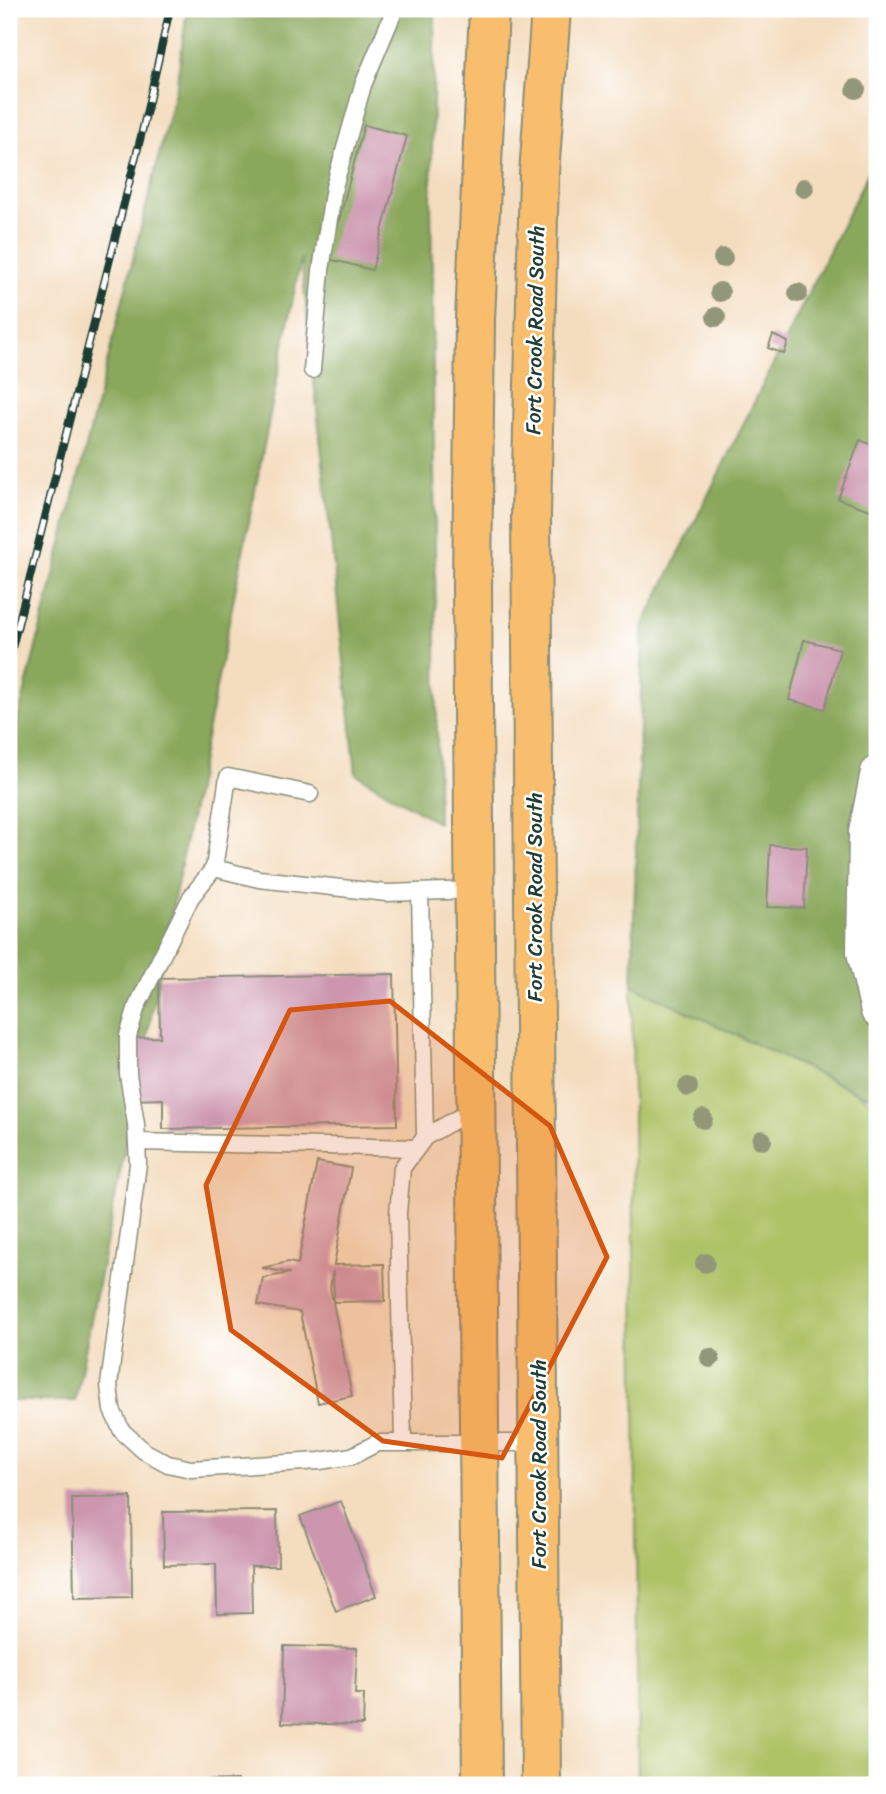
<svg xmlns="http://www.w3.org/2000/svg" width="886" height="1794" font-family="Sriracha,sans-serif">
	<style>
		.green { fill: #aec266; stroke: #66804d; stroke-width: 2 }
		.forest { fill: #8aa85b; stroke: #547248; stroke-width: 2 }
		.building { fill: #cc96af }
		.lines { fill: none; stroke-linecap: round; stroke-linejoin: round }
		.lane-casing { stroke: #8a8d7a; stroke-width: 19 }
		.street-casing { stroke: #8a8d7a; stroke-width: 35 }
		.primary-casing { stroke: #8a8d7a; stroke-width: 42 }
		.lane { stroke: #fff; stroke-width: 16 }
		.street { stroke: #fff; stroke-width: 32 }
		.primary { stroke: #f9be6d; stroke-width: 38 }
		.rail-casing { stroke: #1f3d34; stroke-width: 8 }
		.rail { stroke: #fff; stroke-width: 5; stroke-dasharray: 16; stroke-linecap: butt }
		.tree { fill: #939779 }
		.marked { fill: #d45610; fill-opacity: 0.2; stroke: #d45610; stroke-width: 5; stroke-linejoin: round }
		.labels { text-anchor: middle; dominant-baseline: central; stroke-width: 5; stroke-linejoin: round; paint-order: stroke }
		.street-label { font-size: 21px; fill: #1f3d34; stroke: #fff }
	</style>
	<rect width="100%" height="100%" fill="#fff"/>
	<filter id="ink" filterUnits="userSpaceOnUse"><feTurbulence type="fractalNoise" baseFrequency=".0143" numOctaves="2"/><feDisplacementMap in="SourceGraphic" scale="14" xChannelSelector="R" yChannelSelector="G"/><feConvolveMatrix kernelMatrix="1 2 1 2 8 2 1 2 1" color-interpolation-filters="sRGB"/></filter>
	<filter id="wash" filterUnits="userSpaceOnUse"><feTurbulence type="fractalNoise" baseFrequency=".00686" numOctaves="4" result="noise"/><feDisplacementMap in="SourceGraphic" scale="28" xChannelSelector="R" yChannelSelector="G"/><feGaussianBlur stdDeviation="1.57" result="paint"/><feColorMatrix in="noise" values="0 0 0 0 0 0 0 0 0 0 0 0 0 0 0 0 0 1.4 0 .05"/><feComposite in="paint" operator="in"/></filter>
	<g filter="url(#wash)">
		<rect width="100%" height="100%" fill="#f4ddbf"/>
		<path class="green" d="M632 985 858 1093 877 1106V1785H638Z"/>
		<path class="forest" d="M187 9H435L431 193 438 823 356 774 301 258 75 1401H9V755L177 83Z
			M877 155V1098L858 1093 632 985 643 626Z"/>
		<g id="blocks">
			<path class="building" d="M364 125 407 136 372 270 329 259Z
				M773 335 788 342 784 354 768 348Z
				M860 440 877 447V501L873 511 838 499Z
				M804 640 840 649 825 709 789 700Z
				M770 845 807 847 804 908 767 907Z
				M394 974 397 1125 163 1129V1099L132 1100 131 1038 160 1037 159 978Z
				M317 1162 351 1168 334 1265 384 1264 385 1301 334 1302 333 1271 330 1288 352 1396 318 1403 300 1312 258 1305 263 1278 290 1273 262 1268 288 1262 298 1264Z
				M131 1497 132 1597 74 1598 72 1498Z
				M341 1501 376 1596 336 1611 300 1516Z
				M277 1511 278 1566H251L252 1613 217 1614 216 1564 164 1565 163 1512Z
				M284 1646 357 1648 355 1694H364L363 1725 282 1723Z
				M237 1780V1785H192L191 1781Z"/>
		</g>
	</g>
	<g filter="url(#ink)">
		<use href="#blocks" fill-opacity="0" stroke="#8a8d7a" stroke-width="2"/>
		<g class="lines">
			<defs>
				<path id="lane" d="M312 370 321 270 334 187 363 85 395 9
					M310 794 228 777 214 868 259 879 387 893 475 890
					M214 868 191 897 137 1006 128 1036V1074L136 1124 138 1164 109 1385 112 1410 122 1431 144 1451 168 1464 191 1469 320 1461 352 1456 377 1443H539
					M420 892 425 1137
					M137 1142 417 1148
					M403 1443 398 1213 402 1168 425 1137 474 1109"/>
				<path id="street" d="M877 772 865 832 863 952 877 1011"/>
				<path id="primary" d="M482 1785 472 586 475 320 489 9
					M541 1785 531 515 539 174 551 9"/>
			</defs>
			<use href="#lane" class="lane-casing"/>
			<use href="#street" class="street-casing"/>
			<use href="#primary" class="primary-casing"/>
			<use href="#lane" class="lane"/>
			<use href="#street" class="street"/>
			<use href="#primary" class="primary"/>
			<defs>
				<path id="rail" d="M9 660 141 136 170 9"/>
			</defs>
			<use href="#rail" class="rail-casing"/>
			<use href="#rail" class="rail"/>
		</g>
		<g class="tree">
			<circle cx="856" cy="89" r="10"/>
			<circle cx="804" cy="188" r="10"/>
			<circle cx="723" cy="258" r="10"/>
			<circle cx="720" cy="292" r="10"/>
			<circle cx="798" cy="293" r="10"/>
			<circle cx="716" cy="317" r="10"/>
			<circle cx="688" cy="1087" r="10"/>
			<circle cx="703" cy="1119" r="10"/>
			<circle cx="762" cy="1140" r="10"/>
			<circle cx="705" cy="1263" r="10"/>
			<circle cx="710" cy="1358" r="10"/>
		</g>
	</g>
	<path class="marked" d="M390 1001 550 1126 607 1257 502 1458 383 1441 231 1330 206 1185 290 1010Z"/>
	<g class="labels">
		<g class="street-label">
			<text transform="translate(535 330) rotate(-89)">Fort Crook Road South</text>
			<text transform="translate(535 897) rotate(-90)">Fort Crook Road South</text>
			<text transform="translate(539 1464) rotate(-90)">Fort Crook Road South</text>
		</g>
	</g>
	<rect width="886" height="1794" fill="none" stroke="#fff" stroke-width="35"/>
</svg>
